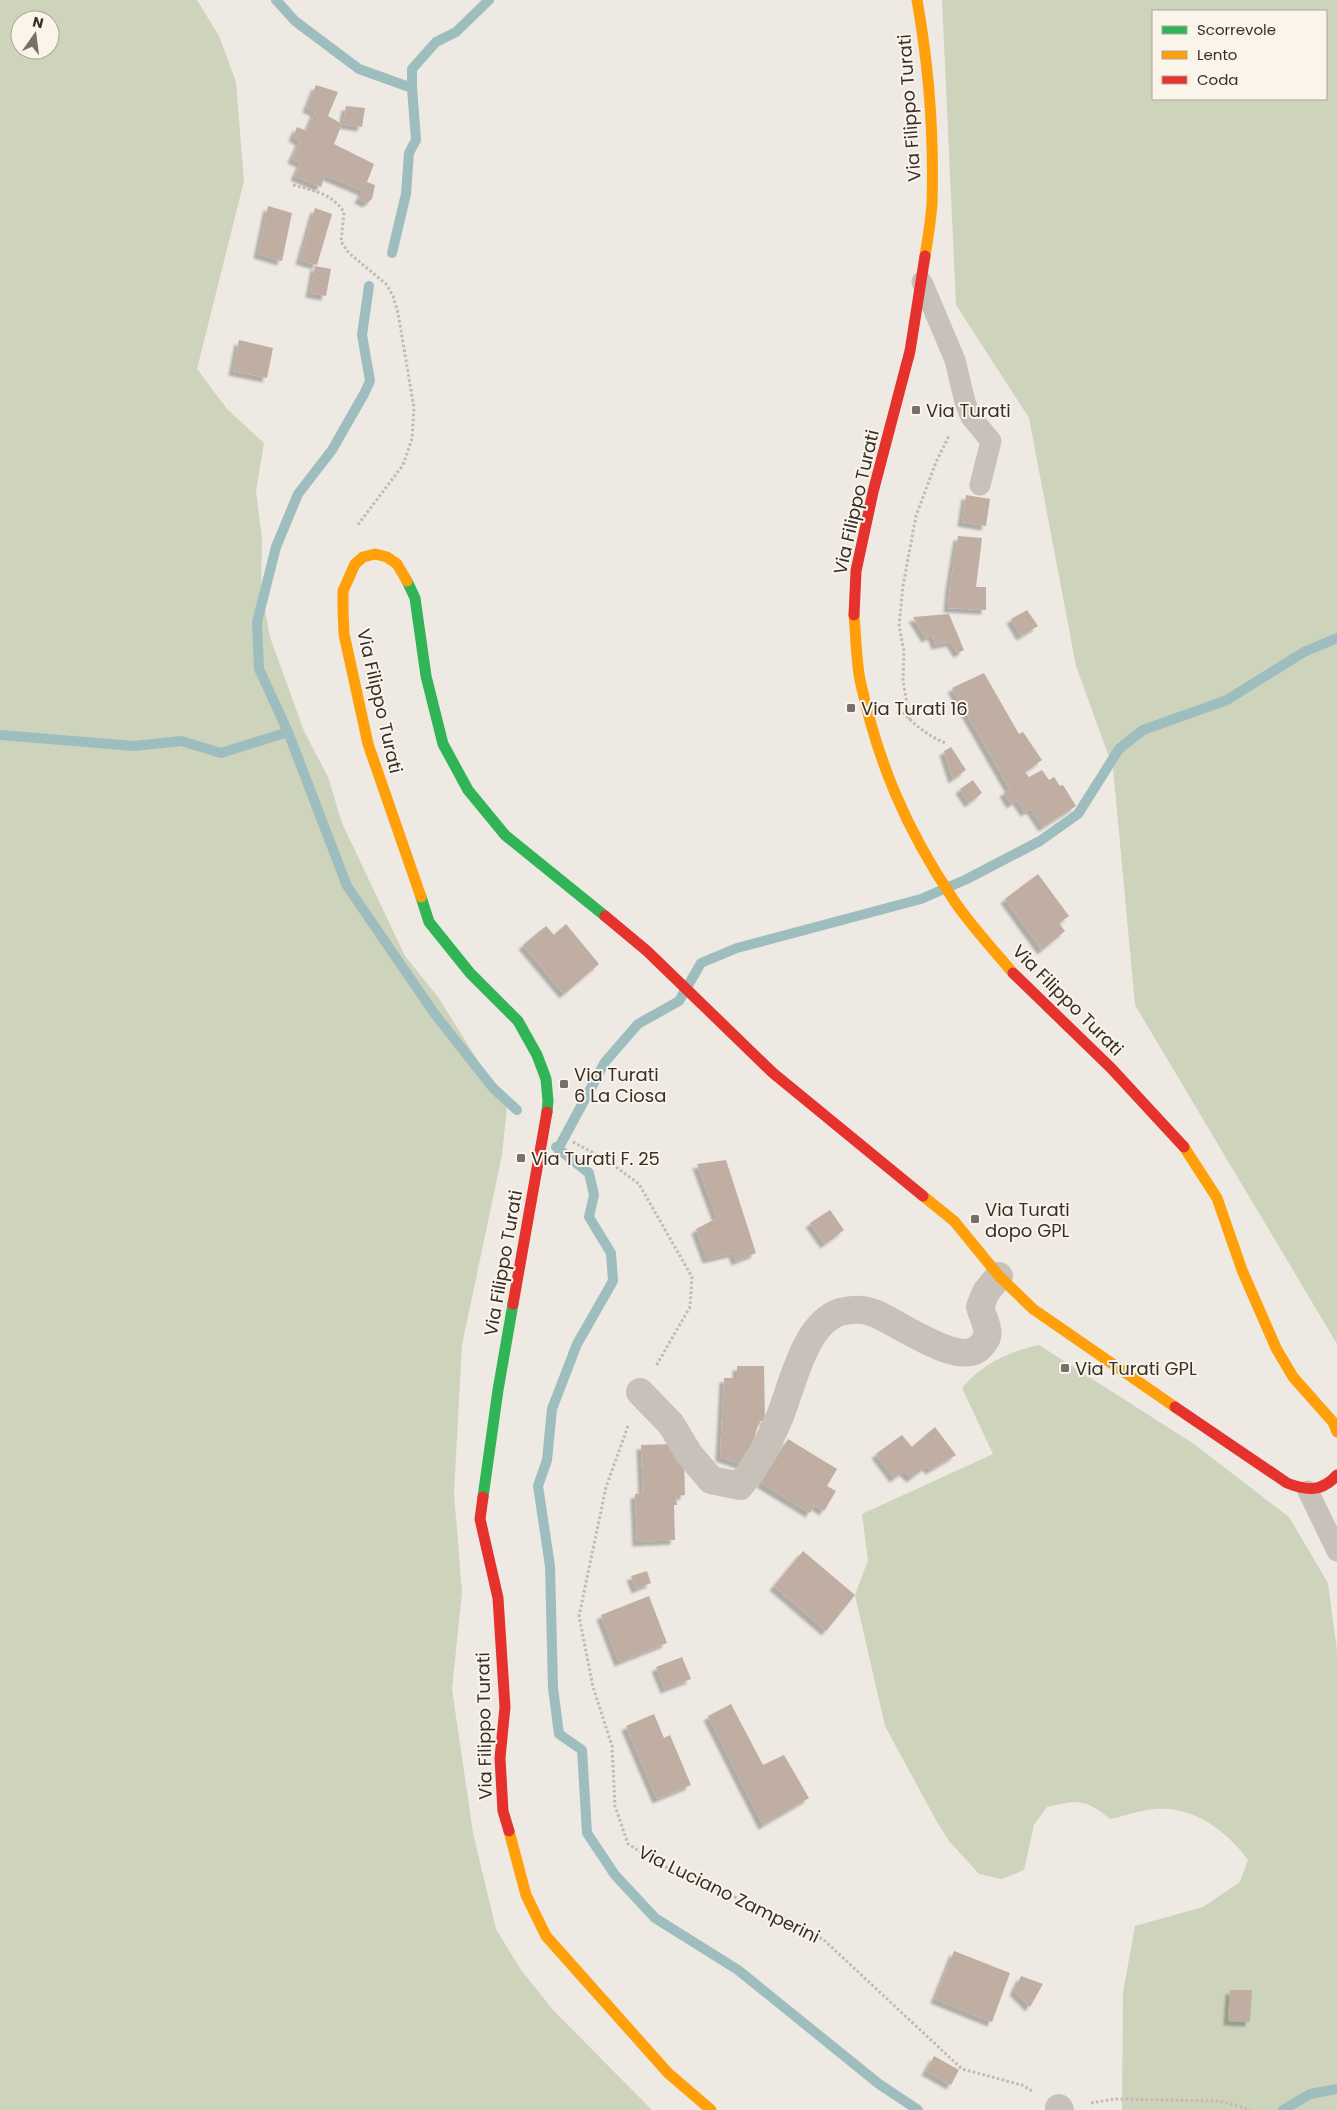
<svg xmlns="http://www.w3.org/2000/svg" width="1337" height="2110" font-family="Poppins,sans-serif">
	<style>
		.green { fill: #ced4bc; fill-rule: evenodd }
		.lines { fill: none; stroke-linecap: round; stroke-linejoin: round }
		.stream { stroke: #9ebdbf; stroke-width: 10 }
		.building { fill: #c1aea3; filter: url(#shadow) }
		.path { stroke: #c0bab3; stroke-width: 3; stroke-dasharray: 2.5 2.5; stroke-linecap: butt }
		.lane { stroke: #c7c1ba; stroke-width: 21 }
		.street { stroke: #c7c1ba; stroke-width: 28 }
		.fast { stroke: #30b455; stroke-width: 11 }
		.slow { stroke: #ff9f0a; stroke-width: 11 }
		.jam { stroke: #e5322d; stroke-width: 11 }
		.poi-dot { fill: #78706a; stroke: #faf4ea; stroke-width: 2 }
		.labels { text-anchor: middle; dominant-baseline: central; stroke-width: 4; stroke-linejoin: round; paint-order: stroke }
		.street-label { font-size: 18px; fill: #382f29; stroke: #faf4ea }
		.poi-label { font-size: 18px; fill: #382f29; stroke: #faf4ea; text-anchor: start }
	</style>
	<defs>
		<filter id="shadow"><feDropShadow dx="-4.5" dy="4.5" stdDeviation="1" flood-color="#0004"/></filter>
	</defs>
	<rect width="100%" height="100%" fill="#eee9e2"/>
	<path class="green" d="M0 0H197L219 36 236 82 244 181 197 369 227 409 264 443 256 491 262 539 261 588 270 637 304 731 328 777 342 823 405 956 438 997 507 1107 502 1155 462 1345 454 1493 462 1592 452 1689 473 1833 496 1929 521 1970 554 2011 652 2110H0ZM20 20H50V50H20Z
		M942 0H1337V1344L1135 1005 1113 768 1076 666 1029 418 956 305ZM1153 11H1326V99H1153Z
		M1039 1345 1194 1444 1289 1517 1328 1583 1337 1651V2110H1122L1123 1992 1135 1926 1203 1907 1240 1882 1248 1860C1227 1831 1193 1806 1156 1809 1141 1810 1125 1816 1110 1819 1085 1798 1078 1800 1047 1807L1034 1825 1024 1870 1002 1879 979 1874 949 1841 937 1822 885 1726 855 1595 868 1560 862 1514 993 1454 962 1388C982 1364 1010 1351 1039 1345Z"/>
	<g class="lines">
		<path class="stream" d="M276 0 295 21 359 69 412 88 416 140 409 153 406 194 392 253
			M412 88V69L436 42 456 32 489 0
			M369 286 362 335 370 381 364 394 332 450 298 494 276 547 257 622 259 669 288 732 347 886 434 1013 493 1088 517 1110
			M0 735 134 746 181 741 221 753 288 732
			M556 1147 589 1173 594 1195 589 1217 611 1253 613 1281 577 1344 552 1409 547 1460 538 1486 550 1566 553 1688 559 1734 582 1750 587 1833 615 1875 655 1918 738 1970 879 2084 918 2110
			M558 1149 605 1062 638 1024 679 1001 701 963 737 948 921 899 967 879 1040 841 1078 814 1119 749 1143 730 1227 700 1304 652 1337 638
			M1283 2110 1310 2094 1337 2089"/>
	</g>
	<path class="building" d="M316 85 338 92 328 116 342 124 334 144 374 164 367 182 375 185 372 199 367 203 359 199 363 191 325 175 321 187 295 176 301 163 292 159 300 141 293 137 297 127 307 131 315 112 307 108Z
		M346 106 365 108 362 127 343 124Z
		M268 206 292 213 282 261 258 254Z
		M315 208 332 214 317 265 300 260Z
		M315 266 331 269 326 296 310 293Z
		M239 340 273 348 267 378 233 371Z
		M966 495 990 499 986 526 962 522Z
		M958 536 982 538 976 587H986V610L948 608 950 585Z
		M1027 610 1038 626 1021 636 1011 619Z
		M949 614 964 650 958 653 951 642 936 645 932 635 926 638 913 617Z
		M984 673 1019 734 1023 732 1042 760 1025 772 1029 777 1042 770 1049 780 1054 777 1060 786 1063 785 1076 806 1043 827 1031 809 1025 812 1017 800 1011 804 1004 792 1010 789 952 688Z
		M951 747 966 770 953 779 944 751Z
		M973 780 982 793 969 803 960 789Z
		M1038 874 1069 916 1059 923 1065 931 1042 950 1005 899Z
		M566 924 599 964 564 994 523 945 546 926 554 935Z
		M726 1160 756 1253 736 1261 733 1253 707 1259 696 1229 717 1218 697 1164Z
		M830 1210 844 1230 825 1244 810 1223Z
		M737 1366H764L765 1421H759L747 1466 720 1457 724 1378H737Z
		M935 1427 956 1455 930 1470 927 1466 911 1478 904 1471 894 1478 876 1454 902 1435 912 1447Z
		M788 1439 837 1469 827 1486 836 1491 824 1511 815 1505 810 1513 761 1483Z
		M675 1444 684 1458 685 1495 676 1496 677 1505H674L675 1540 637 1542 635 1494 643 1493 641 1445Z
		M803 1551 855 1595 826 1631 774 1586Z
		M647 1571 651 1583 636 1589 631 1576Z
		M649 1596 667 1643 619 1662 601 1615Z
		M682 1657 691 1679 665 1689 656 1667Z
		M731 1704 763 1765 784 1755 809 1798 763 1825 708 1716Z
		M654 1714 664 1738 670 1735 691 1785 657 1799 626 1726Z
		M954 1951 1010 1973 992 2022 935 1999Z
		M1021 1976 1043 1984 1030 2007 1014 1991Z
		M1230 1990H1252L1250 2022 1228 2021Z
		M934 2056 959 2070 951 2085 926 2071Z"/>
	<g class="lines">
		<path class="path" d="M293 185C314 191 331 193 344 212L341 242 349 253 386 284 393 296 398 313 414 408 412 439 403 465 357 526
			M903 712C915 726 929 736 945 743
			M910 720 903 681 904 651 899 626 903 586 916 516 936 462 949 436
			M573 1142 605 1159 639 1184 692 1277 690 1307 656 1366
			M628 1426 606 1487 579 1616 593 1687 612 1746 615 1806 628 1844 663 1866 795 1923 824 1940 962 2069 1022 2085 1032 2091
			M1091 2103 1114 2099 1220 2101 1251 2110"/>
		<path class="lane" d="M922 282 955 360 965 402 971 417 991 441 980 485
			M1308 1491 1337 1551"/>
		<path class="street" d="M640 1392 671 1424 689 1454 711 1480 740 1486C757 1464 767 1446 778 1421 792 1389 803 1324 840 1312 851 1309 864 1309 874 1313 896 1321 961 1370 981 1346 986 1340 989 1336 987 1329 986 1322 982 1314 980 1307L986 1292 999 1276
			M1059 2108 1060 2110"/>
		<path class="fast" d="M407 581 415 598 426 676 443 744 468 790 505 835 605 916
			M421 897 429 922 470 973 518 1021 537 1055 546 1079 548 1101 547 1112
			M483 1497 498 1390 513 1304"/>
		<path class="slow" d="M917 0C929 67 934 135 932 203 931 220 928 238 925 256
			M407 581 397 564 387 557 375 554 363 557 355 564 343 591V611L344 634 368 744 421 897
			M854 615C856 636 856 659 860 680 878 763 906 829 953 899 970 925 993 949 1013 973
			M1184 1147 1217 1198 1242 1270 1276 1348 1293 1377 1333 1422 1337 1432
			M923 1196 954 1221 999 1276 1033 1309 1175 1407
			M509 1831 526 1895 546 1936 668 2073 711 2110"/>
		<path class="jam" d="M854 615 856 571 873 492 910 351 925 256
			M605 916 647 951 773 1073 923 1196
			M1013 973 1111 1068 1184 1147
			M513 1304 547 1112
			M1175 1407 1287 1483C1307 1491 1322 1492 1337 1475
			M483 1497 480 1519 498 1598 505 1707 500 1758 503 1811 509 1831"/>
	</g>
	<g class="poi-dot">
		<rect x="911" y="405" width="10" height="10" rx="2.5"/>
		<rect x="846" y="703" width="10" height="10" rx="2.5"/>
		<rect x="559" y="1079" width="10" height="10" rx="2.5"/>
		<rect x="516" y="1153" width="10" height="10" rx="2.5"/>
		<rect x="970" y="1214" width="10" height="10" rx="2.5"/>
		<rect x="1060" y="1363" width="10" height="10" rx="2.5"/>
	</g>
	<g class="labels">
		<g class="street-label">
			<text transform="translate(909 108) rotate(-94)">Via Filippo Turati</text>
			<text transform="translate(856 502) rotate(-77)">Via Filippo Turati</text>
			<text transform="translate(380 701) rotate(77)">Via Filippo Turati</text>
			<text transform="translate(1068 1000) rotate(45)">Via Filippo Turati</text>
			<text transform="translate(503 1263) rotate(-80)">Via Filippo Turati</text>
			<text transform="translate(484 1726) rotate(-91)">Via Filippo Turati</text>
			<text transform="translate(729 1894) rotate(26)">Via Luciano Zamperini</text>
		</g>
		<g class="poi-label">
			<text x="926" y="410">Via Turati</text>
			<text x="861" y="708">Via Turati 16</text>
			<text x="574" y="1074">Via Turati<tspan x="574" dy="21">6 La Ciosa</tspan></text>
			<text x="531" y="1158">Via Turati F. 25</text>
			<text x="985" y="1209">Via Turati<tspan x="985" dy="21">dopo GPL</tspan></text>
			<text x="1075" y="1368">Via Turati GPL</text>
		</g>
	</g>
	<rect x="1152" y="10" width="175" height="90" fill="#faf4ea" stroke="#aca59d"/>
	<rect x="1162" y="26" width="25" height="8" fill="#30b455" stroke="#aca59d"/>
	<text x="1197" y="35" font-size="15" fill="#382f29">Scorrevole</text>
	<rect x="1162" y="51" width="25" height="8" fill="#ff9f0a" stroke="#aca59d"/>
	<text x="1197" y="60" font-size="15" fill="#382f29">Lento</text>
	<rect x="1162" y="76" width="25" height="8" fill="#e5322d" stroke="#aca59d"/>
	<text x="1197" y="85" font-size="15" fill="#382f29">Coda</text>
	<g transform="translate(35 35) rotate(14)"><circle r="24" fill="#faf4ea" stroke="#aca59d"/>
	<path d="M0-4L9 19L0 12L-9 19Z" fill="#78706a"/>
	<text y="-8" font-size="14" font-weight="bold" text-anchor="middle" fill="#382f29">N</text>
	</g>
</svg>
